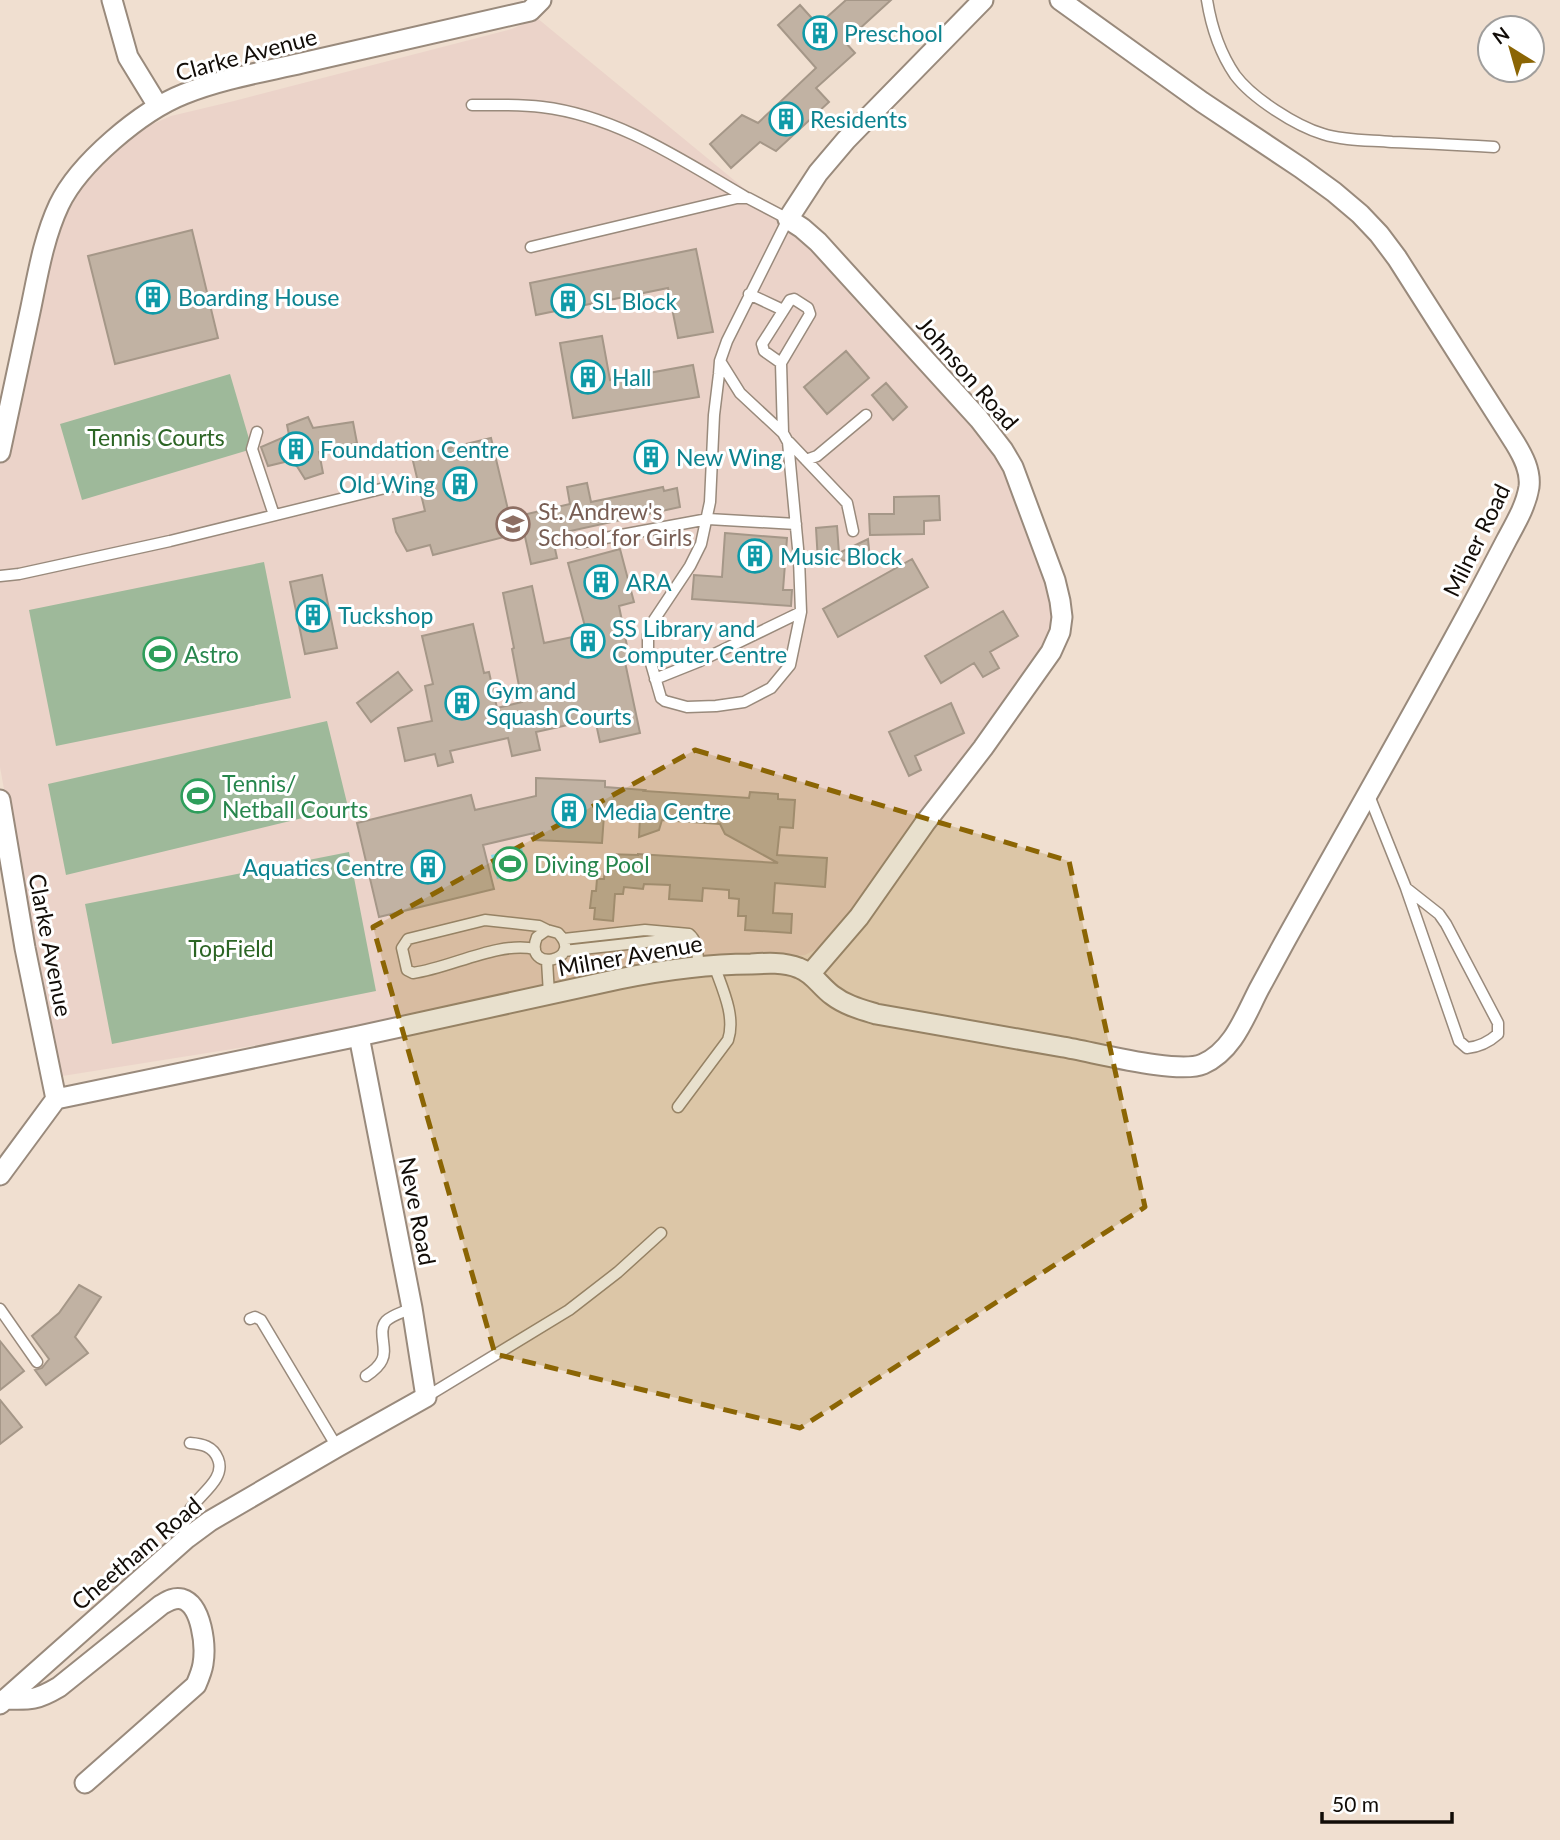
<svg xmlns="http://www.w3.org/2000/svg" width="1560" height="1840" font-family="Lato,sans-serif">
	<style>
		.education { fill: #ebd3c9 }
		.green { fill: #9eb99a }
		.water { fill: #84d8e8 }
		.building { fill: #c1b2a3; stroke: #a59788; stroke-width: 2 }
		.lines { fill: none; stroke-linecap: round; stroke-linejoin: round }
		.service-casing { stroke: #998a7c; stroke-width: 13 }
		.minor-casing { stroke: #998a7c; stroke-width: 23 }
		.service { stroke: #fff; stroke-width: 10 }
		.minor { stroke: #fff; stroke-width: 19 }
		.marked { fill: #8b6504; fill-opacity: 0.2; stroke: #8b6504; stroke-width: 5; stroke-dasharray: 14 9; stroke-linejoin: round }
		.labels { text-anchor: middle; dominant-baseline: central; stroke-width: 6; stroke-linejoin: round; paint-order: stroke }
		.culture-label { font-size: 23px; fill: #0d838f; stroke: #fff; text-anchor: start }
		.street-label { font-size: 23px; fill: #110c07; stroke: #fff }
		.park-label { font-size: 23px; fill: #2c6524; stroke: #fff }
		.education-label { font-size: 23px; fill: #785e54; stroke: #fff; text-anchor: start }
		.leisure-label { font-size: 23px; fill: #27864d; stroke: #fff; text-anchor: start }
	</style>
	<rect width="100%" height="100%" fill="#f0dfd0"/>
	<path class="education" d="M537 18 791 227 868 315 981 430 1003 466 1050 582 1056 615 1050 636 1035 664 985 725 851 916 830 942 805 955 764 959 346 1031 56 1077 0 767V439L33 296 69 196 128 135 171 116 234 101 512 29Z"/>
	<path class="green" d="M230 374 252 449 82 500 60 424Z
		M264 562 291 698 56 746 29 610Z
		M327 721 348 807 66 875 48 784Z
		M349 852 376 991 112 1044 85 904Z"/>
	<path class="water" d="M522 848 528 872 497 879 491 855Z"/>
	<path class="building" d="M846 0H891L845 42 855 53 816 88 829 102 776 151 760 142 731 168 710 144 742 115 758 123 816 68 778 25 800 5 818 25Z
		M192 230 218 338 115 364 88 256Z
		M696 249 713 332 678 338 668 288 536 315 530 283Z
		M602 336 610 380 693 365 699 397 573 418 560 343Z
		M846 351 869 378 827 414 804 387Z
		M886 383 907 407 893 420 872 395Z
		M308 417 313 428 353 422 357 443 319 452 323 473 305 479 293 460 268 466 261 447 289 435 287 425Z
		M491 438 510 518 570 504 567 487 587 483 591 502 663 487 664 491 677 488 680 507 552 535 557 558 531 564 524 532 433 555 430 545 407 551 396 532 393 519 425 511 412 457Z
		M939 496 940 520 924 521V534L870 535 869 514H894V497Z
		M837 526 839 553 868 539 870 559 818 562 816 528Z
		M725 533 787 538 783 590H792L791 606 692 599 694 575 722 577Z
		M620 549 634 602 619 606 630 661 625 662 640 733 600 742 595 719 536 732 540 750 512 756 508 738 450 751 453 762 438 766 435 754 405 761 398 728 432 721 425 686 433 684 422 636 473 624 484 673 489 672 497 708 522 702 512 649 514 648 503 593 532 586 544 643 587 634 568 563Z
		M912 559 928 587 838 637 823 609Z
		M322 575 337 648 305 654 290 582Z
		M1003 611 1018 636 990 652 999 668 983 677 974 663 941 683 925 656Z
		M398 672 412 690 371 722 357 703Z
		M951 703 964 733 915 756 921 770 909 776 889 732Z
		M536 778 605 781V787L645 790 644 791 749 798 750 792 778 794V799L795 800 793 828 780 827 777 855 827 858 825 887 775 883 773 913 792 914 791 933 745 930 746 916H738L739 899 729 898V890L703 888 702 901 669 899 670 885 644 884 643 889 624 887 623 894H615L613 921 594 919 595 908H590L592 891H596L597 879H604L606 854 638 855V854L778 863 725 834 720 824 662 820 659 830 639 837 640 818 604 815 602 843 534 840V833L483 845 494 889 379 917 357 823 471 795 475 810 536 796Z
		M79 1285 101 1297 75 1337 88 1353 46 1385 35 1370 42 1368 49 1359 32 1336 59 1313Z
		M0 1341 24 1371 0 1390Z
		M0 1400 22 1427 0 1444Z"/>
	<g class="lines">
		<defs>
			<path id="service" d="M1207 0C1211 25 1220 53 1235 75 1252 98 1296 126 1323 134 1345 141 1370 140 1392 142 1426 143 1460 145 1494 147
				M472 105C495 105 519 104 542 107 618 116 683 161 747 198
				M531 247 737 198H748L788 219 727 341 720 361 719 374 714 415 710 502 701 544 690 566 652 623 648 635V653L661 698 665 701 687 707 716 706 744 702 771 688 790 665 801 612 799 559 788 442 783 433 740 393 720 361
				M749 294 783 310
				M781 363 764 351 762 344 790 300 794 299 808 308 810 314 781 363 783 433
				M257 432 252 449 274 515
				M789 442 847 503 853 531
				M806 460 817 456 866 415
				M578 543 708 519 796 524
				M0 576 19 574 170 541 397 485
				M655 679 700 661 801 612
				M1368 793 1406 888 1459 1041 1467 1048C1479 1047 1489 1042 1498 1034V1023L1446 924 1439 914 1406 888
				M564 939 645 930 689 934C698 941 697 955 699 966
				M535 949C497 941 451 968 413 973L407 970 402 948 408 939 485 920 539 926 547 930 558 933C586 961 522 974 537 937L547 930
				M564 951 682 938
				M547 961 549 994
				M678 1107 728 1040C736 1016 722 988 714 965
				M0 1309 37 1362
				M250 1319 255 1317 261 1320 337 1447
				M366 1376C372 1372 379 1367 382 1360 388 1349 377 1331 386 1321 392 1315 404 1312 412 1308
				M426 1397 569 1310 618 1272 661 1233
				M187 1538C184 1529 183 1524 186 1516 194 1497 227 1481 218 1459 213 1446 202 1444 190 1443"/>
			<path id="minor" d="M112 0 128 57 158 106
				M0 452C10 404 21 355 31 307 38 273 44 237 59 205 79 163 141 111 184 94 221 79 263 72 302 63 378 45 454 28 530 11L541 0
				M0 800 25 948 56 1099
				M810 974 859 917 925 823 983 748 1051 652 1060 632 1062 617 1060 601 1055 580 1013 467 1003 450 979 419 818 242 802 228 788 219 818 173 846 140 983 0
				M56 1099 359 1036 619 979C663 970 706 964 751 964 767 963 784 962 799 968 813 973 820 986 832 995 845 1005 860 1009 876 1014 938 1025 1001 1036 1063 1047 1094 1052 1178 1075 1203 1064 1233 1051 1245 1016 1259 989 1267 974 1276 958 1284 943 1346 832 1409 722 1469 611 1482 587 1494 564 1506 541 1515 524 1526 506 1529 487 1531 471 1523 456 1515 443L1397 258 1379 234 1360 214 1334 192 1301 168 1202 102 1060 0
				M0 1175 56 1099
				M5 1699C31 1700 37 1700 59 1687L161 1605C168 1601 174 1597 182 1599 202 1605 206 1646 203 1664 202 1671 199 1678 196 1685L85 1783
				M0 1704 187 1538 210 1521 337 1447 426 1397 412 1308 359 1036"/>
		</defs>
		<use href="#service" class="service-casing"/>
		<use href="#minor" class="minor-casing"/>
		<use href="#service" class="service"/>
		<use href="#minor" class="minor"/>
	</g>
	<path class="marked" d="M695 750 1069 861 1145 1207 800 1428 495 1354 373 927Z"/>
	<defs>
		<symbol id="building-ring" viewBox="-11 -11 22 22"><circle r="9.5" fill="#fff" stroke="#0f9aa8" stroke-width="1.5"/><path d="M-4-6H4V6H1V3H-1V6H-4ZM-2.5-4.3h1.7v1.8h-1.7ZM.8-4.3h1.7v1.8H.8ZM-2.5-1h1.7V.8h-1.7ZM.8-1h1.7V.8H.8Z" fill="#0f9aa8"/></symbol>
		<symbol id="school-ring" viewBox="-11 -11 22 22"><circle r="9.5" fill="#fff" stroke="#8d6e63" stroke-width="1.5"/><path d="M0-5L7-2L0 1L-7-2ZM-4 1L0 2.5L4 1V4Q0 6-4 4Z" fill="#8d6e63"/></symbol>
		<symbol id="stadium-ring" viewBox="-11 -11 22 22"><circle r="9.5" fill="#fff" stroke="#2e9e5b" stroke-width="1.5"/><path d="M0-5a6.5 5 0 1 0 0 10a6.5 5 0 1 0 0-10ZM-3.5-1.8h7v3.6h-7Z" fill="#2e9e5b"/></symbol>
	</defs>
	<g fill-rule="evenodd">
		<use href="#building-ring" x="801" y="14" width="38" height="38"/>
		<use href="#building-ring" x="767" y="100" width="38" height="38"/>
		<use href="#building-ring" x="134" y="278" width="38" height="38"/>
		<use href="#building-ring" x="549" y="282" width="38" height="38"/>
		<use href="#building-ring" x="569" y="358" width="38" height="38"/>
		<use href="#building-ring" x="277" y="430" width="38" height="38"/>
		<use href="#building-ring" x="632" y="438" width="38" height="38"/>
		<use href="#building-ring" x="441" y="465" width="38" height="38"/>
		<use href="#school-ring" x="494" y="505" width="38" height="38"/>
		<use href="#building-ring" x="736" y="537" width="38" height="38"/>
		<use href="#building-ring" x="582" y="563" width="38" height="38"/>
		<use href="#building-ring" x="294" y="596" width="38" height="38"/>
		<use href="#building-ring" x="569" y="622" width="38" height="38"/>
		<use href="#stadium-ring" x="141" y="635" width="38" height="38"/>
		<use href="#building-ring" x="443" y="684" width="38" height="38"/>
		<use href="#stadium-ring" x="179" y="777" width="38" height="38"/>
		<use href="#building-ring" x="550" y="792" width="38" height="38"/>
		<use href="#stadium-ring" x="491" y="845" width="38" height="38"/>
		<use href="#building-ring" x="409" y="848" width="38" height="38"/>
	</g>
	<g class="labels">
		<g class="culture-label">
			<text x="844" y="33">Preschool</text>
			<text x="810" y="119">Residents</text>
			<text x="178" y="297">Boarding House</text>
			<text x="592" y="301">SL Block</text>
			<text x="612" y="377">Hall</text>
			<text x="320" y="449">Foundation Centre</text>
			<text x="676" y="457">New Wing</text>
			<text x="435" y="484" text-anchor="end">Old Wing</text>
			<text x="780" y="556">Music Block</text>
			<text x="626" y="582">ARA</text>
			<text x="338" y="615">Tuckshop</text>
			<text x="612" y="628">SS Library and<tspan x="612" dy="26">Computer Centre</tspan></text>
			<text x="486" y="690">Gym and<tspan x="486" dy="26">Squash Courts</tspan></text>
			<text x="594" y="811">Media Centre</text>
			<text x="404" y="867" text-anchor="end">Aquatics Centre</text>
		</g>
		<g class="street-label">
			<text transform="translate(246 54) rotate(-15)">Clarke Avenue</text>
			<text transform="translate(968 373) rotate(49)">Johnson Road</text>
			<text transform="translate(1476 540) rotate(-64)">Milner Road</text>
			<text transform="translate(51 945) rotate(79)">Clarke Avenue</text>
			<text transform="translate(630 955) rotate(-10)">Milner Avenue</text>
			<text transform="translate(418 1211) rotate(79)">Neve Road</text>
			<text transform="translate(136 1553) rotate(-40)">Cheetham Road</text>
		</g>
		<g class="park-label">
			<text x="156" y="437">Tennis Courts</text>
			<text x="231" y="948">TopField</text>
		</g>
		<g class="education-label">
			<text x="538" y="511">St. Andrew's<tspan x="538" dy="26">School for Girls</tspan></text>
		</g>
		<g class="leisure-label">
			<text x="184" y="654">Astro</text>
			<text x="222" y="783">Tennis/<tspan x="222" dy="26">Netball Courts</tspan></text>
			<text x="534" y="864">Diving Pool</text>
		</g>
	</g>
	<g transform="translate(1511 49) rotate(323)"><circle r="33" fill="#ffffff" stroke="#a09e9c" stroke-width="2"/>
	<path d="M0-5L12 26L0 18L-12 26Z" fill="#8b6504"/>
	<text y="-10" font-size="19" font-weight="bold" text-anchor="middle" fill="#110c07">N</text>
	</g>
	<path d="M1322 1812v10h130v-10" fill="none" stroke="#110c07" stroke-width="3.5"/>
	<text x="1332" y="1812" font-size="21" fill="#110c07" stroke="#ffffff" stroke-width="5" paint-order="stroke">50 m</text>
</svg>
